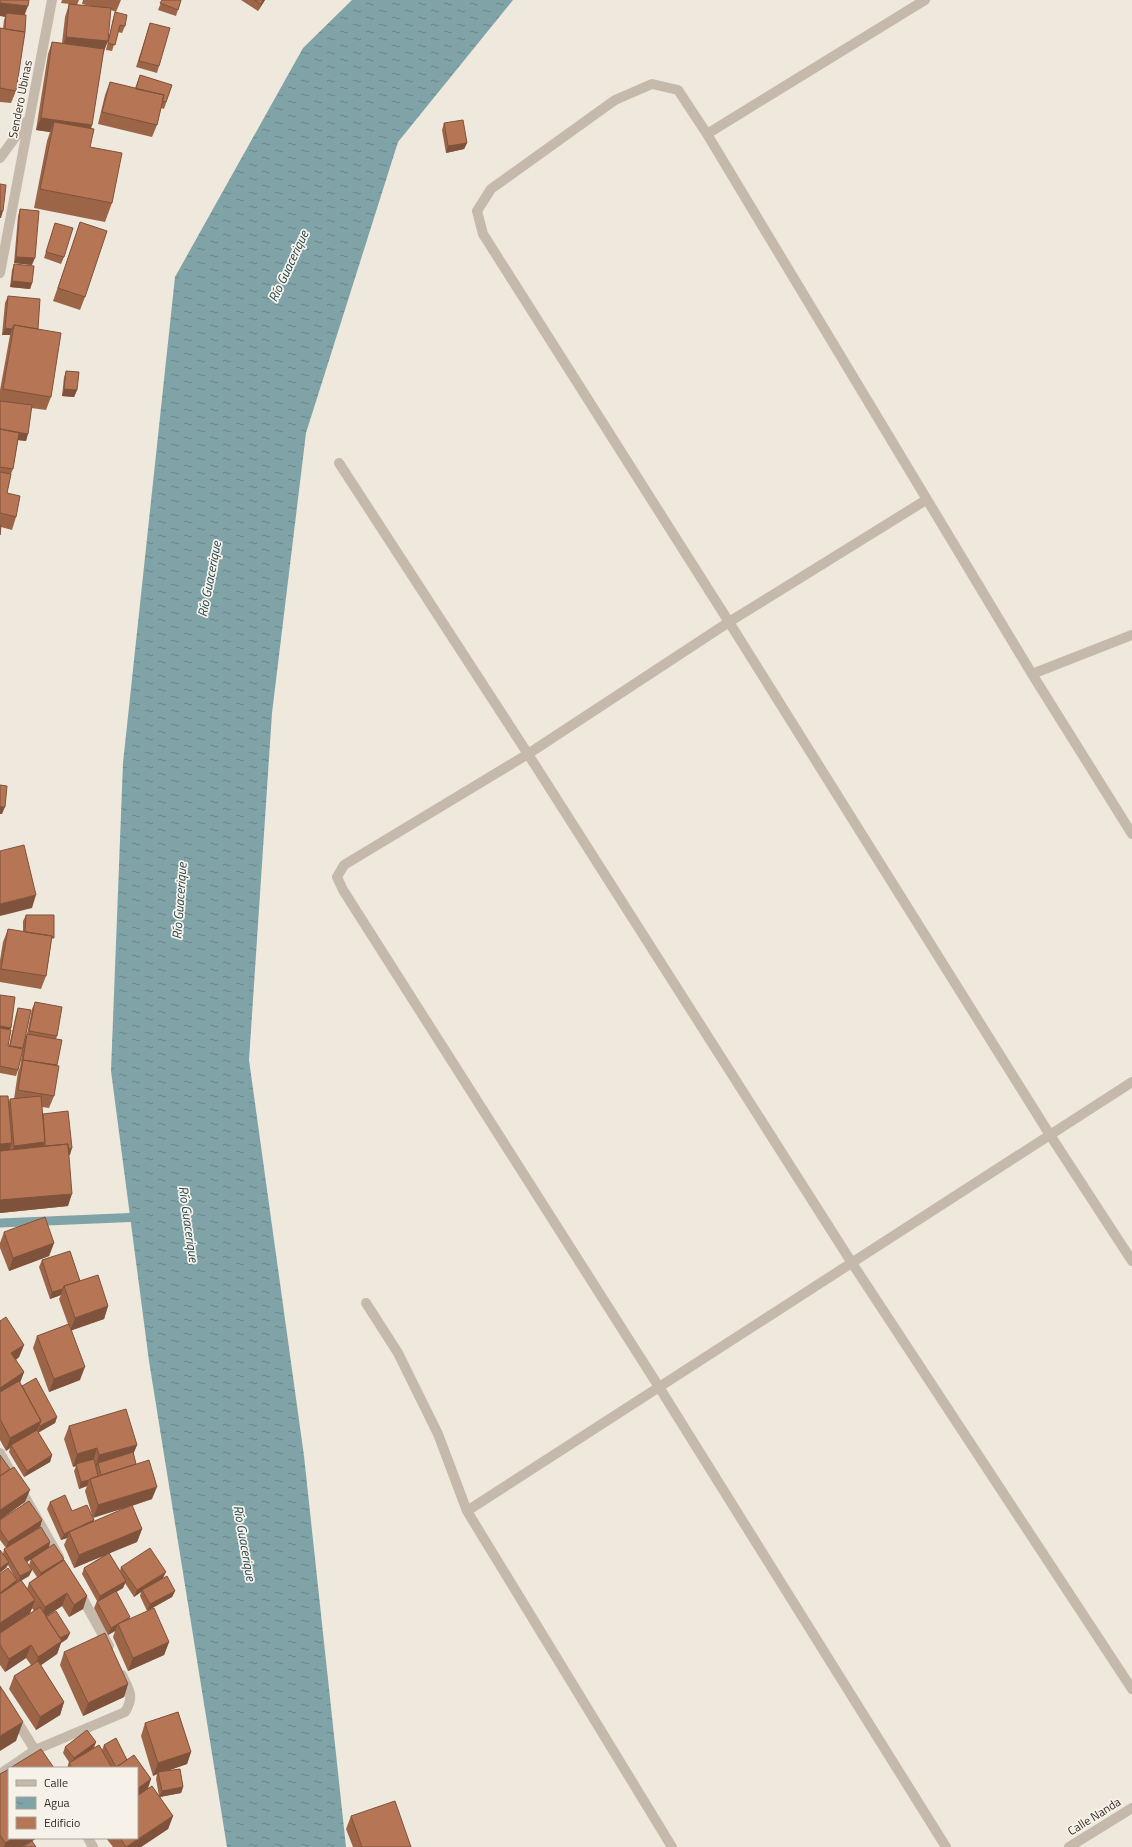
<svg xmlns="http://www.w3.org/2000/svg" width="1132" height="1847" font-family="'Titillium Web',sans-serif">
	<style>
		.water { fill: url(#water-ripples) }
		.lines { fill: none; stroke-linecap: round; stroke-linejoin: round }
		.stream { stroke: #80a3a8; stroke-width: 9 }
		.minor { stroke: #c5b9ab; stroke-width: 10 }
		.wall { fill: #9d6548; fill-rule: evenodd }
		.shaded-wall { fill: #7f523b }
		.building { fill: #b67554; stroke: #7f523b }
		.labels { text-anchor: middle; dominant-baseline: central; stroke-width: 3.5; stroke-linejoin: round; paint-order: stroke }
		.street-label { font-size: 12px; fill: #342d29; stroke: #f7f2e9 }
		.water-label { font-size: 13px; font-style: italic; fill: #244950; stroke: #f7f2e9 }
	</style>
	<defs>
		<pattern id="water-ripples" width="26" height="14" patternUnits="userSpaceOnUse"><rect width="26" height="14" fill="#80a3a8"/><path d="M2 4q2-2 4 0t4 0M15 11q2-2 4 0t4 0" fill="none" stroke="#6a8589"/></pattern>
	</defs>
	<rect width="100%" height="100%" fill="#efe8dd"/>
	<path class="water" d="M352 0H513L398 142 306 433 272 713 249 1060 304 1456 346 1847H227L149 1361 111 1071 123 763 175 277 303 48Z"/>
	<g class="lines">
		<path class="stream" d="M0 1223 142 1217"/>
		<path class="minor" d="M707 134 925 0
			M0 158 27 121
			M0 273 52 0
			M339 463 528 754 852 1263 1132 1689
			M926 500 729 622 528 754 344 865 337 877 343 890 659 1387 946 1847
			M1032 674 1132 635
			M1132 834 1032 674 707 134 678 90 652 84 615 100 491 189 477 211 483 234 729 622 1050 1135 1132 1261
			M366 1303 398 1353 438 1434 467 1511 672 1847
			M0 1453 59 1557
			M467 1511 1132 1082
			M79 1592 109 1646
			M0 1694 46 1768
			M9 1768 35 1750 125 1712C135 1696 129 1690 122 1675
			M0 1774 9 1768
			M88 1838 93 1847
			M1069 1847 1132 1808"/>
	</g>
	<path class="wall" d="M0 0 25 15 16 91 11 103 0 102V28L3 29 4 20 5 17Z
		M62 0H79L77 5 95 7 82 4 83 0H121L116 12 111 10 103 54 91 129 90 147 112 203 105 222 34 208 47 141 50 132 36 130 48 54 52 42 62 43 65 17 69 4 61 3Z
		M162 0H181L176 16 158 10Z
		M241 0H265L258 11Z
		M115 12 125 26 122 33 118 32 112 51 106 50 113 19Z
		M150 23 159 66 157 73 136 67Z
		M140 75 172 85 164 109 161 108 157 125 152 137 98 124 105 95 110 82 135 88Z
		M444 123 467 143 464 149 446 153 442 130Z
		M20 209 32 265 14 263 18 216Z
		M55 223 64 257 61 264 44 258Z
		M76 235 85 297 80 310 53 301Z
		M14 264 32 283 30 289 10 287 12 270Z
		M8 296 38 329 51 397 46 410 31 408 26 441 18 440 13 469 11 474 7 493 16 517 12 530 1 527 0 535V390L10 335H2L5 303Z
		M66 371 77 390 74 397 62 396 64 377Z
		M26 915 51 944 46 976 41 989 0 982V960L3 942 8 929 23 932V921Z
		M0 995 11 1028 10 1030 8 1046H9L16 1014 18 1008 31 1010 18 1070 16 1076 0 1073Z
		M35 1002 57 1036 56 1039 57 1065 54 1096 49 1108 42 1107 43 1114 70 1155H69L68 1206 0 1213 8 1104 10 1099H14L18 1072 20 1067 24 1041 27 1034 32 1009Z
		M4 1232 54 1243 49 1256 9 1271 0 1248V1243Z
		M42 1260 80 1281 108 1306 104 1319 71 1330 80 1380 49 1392 33 1348 37 1336 68 1324 59 1299 61 1295 50 1299 39 1267Z
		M0 1321 24 1345 19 1357 16 1360 24 1372 20 1383 22 1386 57 1417 55 1423 38 1432 52 1455 50 1462 24 1477 9 1452 10 1448 6 1451 0 1440Z
		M69 1426 137 1445 133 1454 136 1464 152 1499 132 1506 142 1529 137 1542 109 1553 120 1571 121 1567 163 1578 175 1591 172 1597 147 1611 140 1596 141 1592 134 1597 125 1583 123 1588 116 1592 130 1619 169 1642 164 1655 128 1671 113 1637 115 1631 108 1635 94 1608 97 1601 82 1574 84 1568 105 1555 74 1568 64 1545 67 1538 61 1540 47 1509 50 1502 72 1511 92 1515 85 1491 87 1486 79 1489 74 1471 76 1466 73 1467 64 1439ZM129 1507 94 1522V1520L93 1517Z
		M0 1520H42L40 1527 15 1543 50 1542 49 1548 63 1560 87 1596 83 1609 69 1617 62 1606 46 1617 70 1633 67 1639 61 1643 57 1654 41 1665 64 1702 60 1715 36 1730 9 1689 14 1676 31 1665 26 1658 5 1672 0 1665V1574L14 1576 8 1565 6 1568 3 1554 4 1549 6 1548 0 1540ZM31 1559 29 1565 37 1577 29 1583 27 1589 21 1581 29 1576 32 1570 27 1562ZM32 1608 34 1611 5 1630 30 1613Z
		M64 1652 128 1684 124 1697 83 1716 60 1665Z
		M178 1712 191 1752 187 1764 167 1771 180 1769 183 1787 181 1793 160 1797 173 1816 168 1829 141 1847H113L106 1838H137V1768H67L69 1762 63 1753 65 1747 87 1730 96 1742 94 1748 99 1745 102 1750 104 1745 116 1738 127 1760 134 1755 151 1779 148 1789 152 1786 159 1796 156 1779 157 1774 153 1776 141 1736 145 1723Z
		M0 1774 9 1838H37L22 1847H0Z
		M351 1816 411 1847H353L346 1829Z"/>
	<path class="shaded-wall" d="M263 0H265L258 11 261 4Z
		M0 3 28 6 23 19 6 13 5 17 0 16Z
		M66 37 108 41 103 54 61 50Z
		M41 118 92 125 88 137 54 122 50 132 36 130Z
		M467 143 464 149 446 153 448 146Z
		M0 211H3L1 218H0Z
		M16 257 35 258 32 265 14 263Z
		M12 281 32 283 30 289 10 287Z
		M5 328 12 329 10 335H2Z
		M64 389 77 390 74 397 62 396Z
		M0 431 28 434 26 441 0 438Z
		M0 807H5L2 814H0Z
		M36 895 32 908 0 916V904Z
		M0 1026 11 1028 8 1034 0 1033Z
		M45 1142 40 1155 10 1158 14 1146Z
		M12 1143 7 1156H0V1144Z
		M72 1148 70 1155 43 1157 45 1151Z
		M72 1194 68 1206 0 1213V1200Z
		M54 1243 49 1256 9 1271 13 1258Z
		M63 1289 61 1295 50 1299 52 1292Z
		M108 1306 104 1319 70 1331 75 1318Z
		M24 1345 19 1357 7 1366 11 1353Z
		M85 1367 80 1380 49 1392 54 1379Z
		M24 1372 19 1385 0 1398V1388Z
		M57 1417 55 1423 38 1433 40 1426Z
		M41 1421 36 1434 11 1445 10 1448 6 1451 10 1438Z
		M137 1445 132 1457 98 1463 96 1468H95L99 1455Z
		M97 1448 93 1461 76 1464V1466L73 1467 77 1454Z
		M52 1455 50 1462 24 1477 27 1471Z
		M89 1480 87 1486 79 1489 81 1482Z
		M157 1487 152 1499 93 1518 98 1505Z
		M30 1490 25 1502 0 1520V1510Z
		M42 1520 40 1527 6 1549 8 1542Z
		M94 1520 92 1526 69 1532 67 1538 61 1540 64 1534Z
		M142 1529 137 1542 74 1568 79 1555Z
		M50 1542 48 1549 22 1565 24 1558Z
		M64 1559 61 1566 39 1580 41 1573Z
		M9 1562 6 1568 0 1573V1568Z
		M32 1570 29 1576 18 1582 20 1576Z
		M166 1572 163 1578 142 1590 141 1592 134 1597 137 1590Z
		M17 1580 15 1587 0 1598V1593Z
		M126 1581 123 1588 98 1603 100 1596Z
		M175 1591 172 1597 147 1611 150 1604Z
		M67 1593 62 1606 40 1620 45 1607Z
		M87 1596 83 1609 69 1617 74 1605Z
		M35 1600 30 1613 0 1633V1623Z
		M118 1624 115 1631 108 1635 111 1628Z
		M70 1633 67 1639 61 1643 57 1654 34 1670 38 1657 58 1640Z
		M169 1642 164 1655 128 1671 133 1658Z
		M31 1645 26 1658 5 1672 9 1659Z
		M128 1684 124 1697 83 1716 88 1703Z
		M64 1702 60 1715 36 1730 40 1717Z
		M23 1722 16 1741 0 1751V1736Z
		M96 1742 93 1748 71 1765 74 1758Z
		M191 1752 187 1764 158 1774V1772L157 1774 153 1776 158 1763Z
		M151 1779 146 1792 137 1798V1789Z
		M183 1787 181 1793 159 1797 162 1791Z
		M173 1816 168 1829 141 1847H127Z
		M14 1838H37L22 1847H4L5 1843Z"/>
	<path class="building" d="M0 0H29L28 6 0 3Z
		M162 0H181L178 10 160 3Z
		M254 0H263L261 4Z
		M69 4 111 8 108 41 66 37Z
		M115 12 127 15 125 26 120 25 115 45 108 43Z
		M6 13 26 15 25 32 5 29Z
		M150 23 170 28 159 66 139 61Z
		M0 28 25 32 16 91 0 88Z
		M52 42 104 49 92 125 41 118Z
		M140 75 172 85 166 102 162 101 164 95 136 89Z
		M110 82 164 95 157 125 102 112Z
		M463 120 467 143 448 146 444 123Z
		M54 122 94 129 90 147 122 153 112 203 40 189Z
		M0 184 6 185 3 211H0Z
		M20 209 39 211 35 258 16 257Z
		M80 222 107 231 85 297 58 288Z
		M55 223 73 228 64 257 46 252Z
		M14 264 34 266 32 283 12 281Z
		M8 296 40 299 38 329 14 325 12 329 5 328Z
		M14 325 61 333 51 397 3 389Z
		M66 371 79 372 77 390 64 389Z
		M0 401 32 405 28 434 0 429Z
		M0 429 19 433 13 469 0 467Z
		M0 472 11 474 7 493 20 496 16 517 0 513Z
		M0 525H1L0 535Z
		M0 785 7 786 5 807H0Z
		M24 845 36 895 0 904V851Z
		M26 915H54V938H52V936L25 932Z
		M8 929 52 936 46 976 1 969Z
		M0 995 15 997 11 1028 0 1026Z
		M35 1002 62 1007 57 1036 29 1031Z
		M18 1008 31 1010 23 1048 10 1046Z
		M0 1028 11 1030 8 1046 23 1049 18 1070 0 1066Z
		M27 1034 62 1040 57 1065 23 1060Z
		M23 1060 59 1066 54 1096 18 1090Z
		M0 1096H8L12 1143 0 1144Z
		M41 1096 45 1142 14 1146 10 1099Z
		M68 1111 72 1148 68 1149V1144L45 1146V1142L43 1114Z
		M68 1144 72 1194 0 1200V1151Z
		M45 1217 54 1243 13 1258 4 1232Z
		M70 1251 80 1281 64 1286 63 1289 52 1292 42 1260Z
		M98 1275 108 1306 75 1318 64 1286Z
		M6 1317 24 1345 11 1353 24 1372 0 1388V1321Z
		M69 1324 85 1367 54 1379 37 1336Z
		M36 1378 57 1417 40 1426 39 1425 41 1421 22 1386Z
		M19 1381 41 1421 10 1438 0 1419V1392Z
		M126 1409 137 1445 99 1455 97 1448 77 1454 69 1426Z
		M37 1430 52 1455 27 1471 11 1445Z
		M133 1452 136 1464 101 1475 98 1463Z
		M0 1455 10 1469 0 1476Z
		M94 1459 98 1476 90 1479 89 1480 81 1482 76 1464Z
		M149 1460 157 1487 98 1505 90 1479Z
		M14 1467 30 1490 0 1510V1476Z
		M65 1495 72 1511 87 1505 94 1520 64 1534 50 1502Z
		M29 1501 42 1520 8 1542 0 1530V1520Z
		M132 1505 142 1529 79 1555 69 1532Z
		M41 1527 50 1542 24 1558 32 1570 20 1576 4 1549Z
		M54 1544 64 1559 41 1573 31 1559Z
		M150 1548 166 1572 137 1590 121 1567Z
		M0 1550 9 1562 0 1568Z
		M109 1553 126 1581 100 1596 84 1568Z
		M64 1560 87 1596 74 1605 67 1593 45 1607 29 1583Z
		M8 1568 17 1580 0 1593V1574Z
		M167 1576 175 1591 150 1604 142 1590Z
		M21 1580 35 1600 0 1623V1594Z
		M116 1591 130 1617 111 1628 97 1602Z
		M40 1607 62 1641 38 1657 31 1645 9 1659 0 1645V1633Z
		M154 1608 169 1642 133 1658 118 1624Z
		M56 1611 70 1633 60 1638 46 1617Z
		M105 1633 128 1684 88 1703 64 1652Z
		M38 1661 64 1702 40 1717 14 1676Z
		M0 1686 23 1722 0 1736Z
		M178 1712 191 1752 158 1763 145 1723Z
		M87 1730 96 1742 74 1758 65 1747Z
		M116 1738 127 1760 116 1767 104 1745Z
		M99 1745 112 1768H72L69 1763Z
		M41 1749 54 1768H10Z
		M134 1755 151 1779 137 1789V1768H115Z
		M9 1769V1838H14L5 1843 0 1835V1774Z
		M180 1769 183 1787 162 1791 158 1772Z
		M152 1786 173 1816 126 1847 120 1838H137V1796Z
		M395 1801 411 1847H362L351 1816Z
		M32 1841 36 1847H23Z"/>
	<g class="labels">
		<g class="street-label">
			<text transform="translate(20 99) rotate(-79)">Sendero Ubinas</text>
			<text transform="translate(1094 1816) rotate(-32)">Calle Nanda</text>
		</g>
		<g class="water-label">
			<text transform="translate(288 266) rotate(-65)">Río Guacerique</text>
			<text transform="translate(209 579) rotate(-79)">Río Guacerique</text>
			<text transform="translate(179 901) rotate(-86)">Río Guacerique</text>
			<text transform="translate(189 1224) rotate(82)">Río Guacerique</text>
			<text transform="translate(245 1543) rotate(80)">Río Guacerique</text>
		</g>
	</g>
	<rect x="8" y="1767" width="130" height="72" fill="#f7f2e9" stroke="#a9a39c"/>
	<rect x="16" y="1780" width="20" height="6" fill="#c5b9ab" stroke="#a9a39c"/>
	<text x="44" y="1787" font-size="12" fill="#342d29">Calle</text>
	<rect x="16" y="1797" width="20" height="12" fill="url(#water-ripples)" stroke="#a9a39c"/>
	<text x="44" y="1807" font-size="12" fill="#342d29">Agua</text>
	<rect x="16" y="1817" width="20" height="12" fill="#b67554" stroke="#a9a39c"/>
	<text x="44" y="1827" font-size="12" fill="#342d29">Edificio</text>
</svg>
